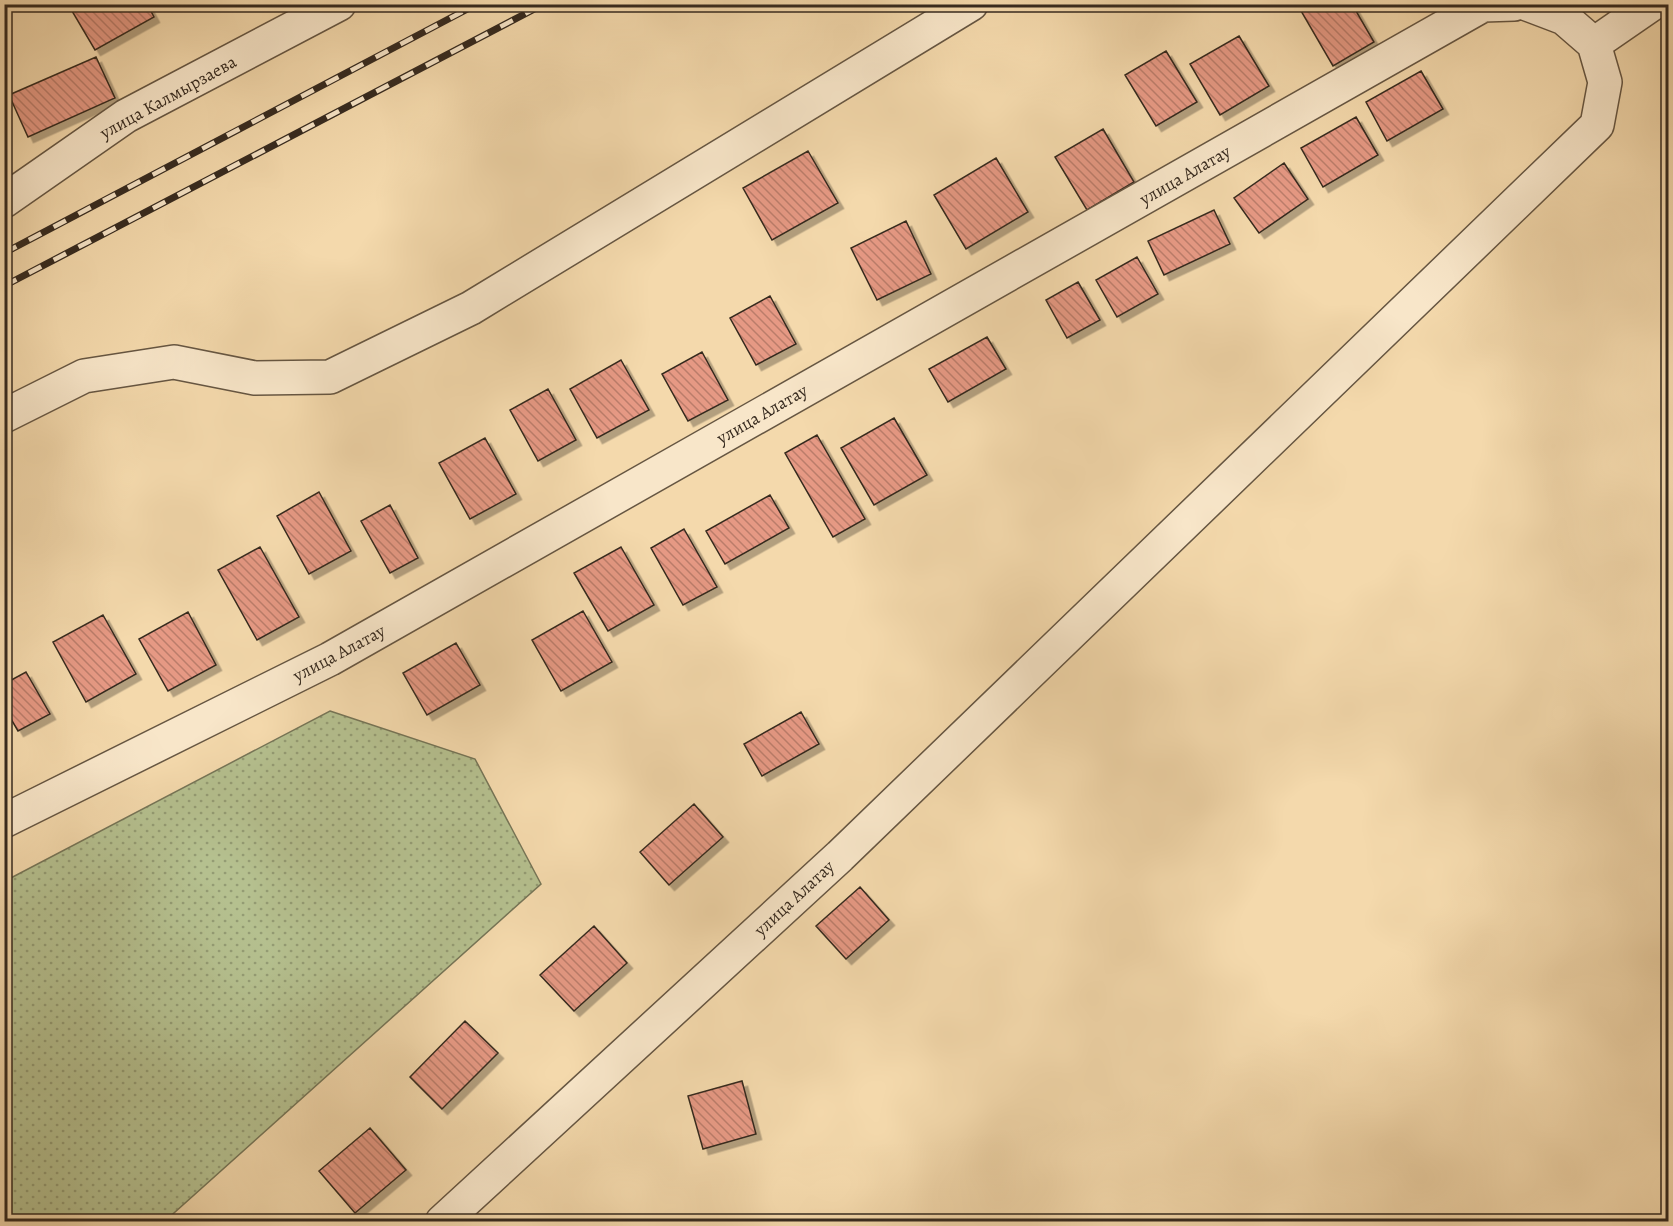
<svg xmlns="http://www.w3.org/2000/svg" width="1673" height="1226" font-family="Alegreya,serif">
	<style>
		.park { fill: url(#park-dots); stroke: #767557; stroke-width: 1.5 }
		.building { fill: url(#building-back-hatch); stroke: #362a1f; stroke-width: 1.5; filter: url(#shadow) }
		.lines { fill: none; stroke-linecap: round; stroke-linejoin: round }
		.street-casing { stroke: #665642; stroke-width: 36 }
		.street { stroke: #f8e6c9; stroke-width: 33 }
		.rail-casing { stroke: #362a1f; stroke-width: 7 }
		.rail { stroke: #f8e6c9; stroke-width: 4.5; stroke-dasharray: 14; stroke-linecap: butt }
		.labels { text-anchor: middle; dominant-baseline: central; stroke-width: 6; stroke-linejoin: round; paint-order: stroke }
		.street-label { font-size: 18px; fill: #362a1f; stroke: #f8e6c9 }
	</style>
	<defs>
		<pattern id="park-dots" width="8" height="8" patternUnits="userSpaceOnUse" patternTransform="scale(1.5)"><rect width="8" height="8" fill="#b5c08f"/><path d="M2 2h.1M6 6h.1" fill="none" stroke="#949c74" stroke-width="1.8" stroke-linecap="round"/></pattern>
		<pattern id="building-back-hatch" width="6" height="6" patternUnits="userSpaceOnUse" patternTransform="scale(1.5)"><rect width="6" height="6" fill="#e69984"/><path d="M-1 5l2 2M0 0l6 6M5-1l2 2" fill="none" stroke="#bb7d6b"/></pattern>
		<filter id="shadow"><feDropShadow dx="5.5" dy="5.5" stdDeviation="0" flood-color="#0004"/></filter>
	</defs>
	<rect width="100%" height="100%" fill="#f4d9ac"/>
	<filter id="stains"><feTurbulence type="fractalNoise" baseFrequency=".00333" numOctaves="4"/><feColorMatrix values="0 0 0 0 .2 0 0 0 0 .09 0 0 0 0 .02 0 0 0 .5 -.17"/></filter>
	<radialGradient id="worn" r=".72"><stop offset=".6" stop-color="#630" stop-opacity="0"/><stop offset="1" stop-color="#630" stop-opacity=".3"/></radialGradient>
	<path class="park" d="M330 711 475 759 541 884 165 1221H5V881Z"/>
	<path class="building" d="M83 4H147L154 17 95 50 72 11Z
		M1297 4H1352L1374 42 1333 66Z
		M1239 36 1269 86 1220 115 1190 64Z
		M1166 51 1197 102 1156 126 1125 75Z
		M96 57 115 98 28 137 9 95Z
		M1421 71 1443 109 1387 141 1366 102Z
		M1356 117 1378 155 1323 187 1301 148Z
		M1103 129 1134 182 1087 210 1055 157Z
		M808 151 838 203 772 240 743 188Z
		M996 158 1028 212 966 249 934 195Z
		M1284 163 1308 199 1259 233 1234 198Z
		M1214 210 1230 244 1164 275 1148 241Z
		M906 221 931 274 877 300 851 248Z
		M1137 257 1158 294 1117 317 1096 280Z
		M1078 282 1100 320 1067 338 1046 300Z
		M770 296 796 344 756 365 730 318Z
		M987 337 1006 369 948 402 929 369Z
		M702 352 728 400 688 421 662 374Z
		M621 360 649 410 597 438 570 389Z
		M548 389 576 440 538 461 510 410Z
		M894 418 927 475 874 505 841 448Z
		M817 435 865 519 833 537 785 453Z
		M485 438 516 494 470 519 439 463Z
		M319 492 351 551 309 574 277 516Z
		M770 495 789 528 725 564 706 531Z
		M390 505 418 558 390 573 361 521Z
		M684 529 717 587 683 605 651 548Z
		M260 547 299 617 257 640 218 570Z
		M621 547 654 605 608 631 574 573Z
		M583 611 612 662 561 691 532 640Z
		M188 612 216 665 168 691 139 639Z
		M103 615 136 674 86 702 53 642Z
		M456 643 480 685 427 715 403 673Z
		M26 672 50 714 18 731 4 707V684Z
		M801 712 819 744 762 776 744 744Z
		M694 804 723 837 669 885 640 852Z
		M860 887 889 920 846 959 816 926Z
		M594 926 627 963 574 1011 540 975Z
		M465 1021 498 1053 442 1109 410 1077Z
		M742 1081 756 1134 703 1149 688 1096Z
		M370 1128 406 1170 355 1213 319 1171Z"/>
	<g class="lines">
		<defs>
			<path id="street" d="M1527 4 1564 18 1594 44
				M4 201 126 116 339 4
				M4 416 84 376 174 362 255 378 330 377 471 308 971 4
				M4 821 330 659 1483 5 1514 4
				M442 1222 840 856 1597 125 1605 82 1594 44 1652 4"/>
		</defs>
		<use href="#street" class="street-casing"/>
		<use href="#street" class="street"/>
		<defs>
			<path id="rail" d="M4 253 477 4
				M4 286 544 4"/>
		</defs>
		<use href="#rail" class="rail-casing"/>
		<use href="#rail" class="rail"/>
	</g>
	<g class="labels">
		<g class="street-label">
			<text transform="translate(168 97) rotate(-29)">улица Калмырзаева</text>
			<text transform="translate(1185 175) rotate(-30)">улица Алатау</text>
			<text transform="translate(762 414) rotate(-30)">улица Алатау</text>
			<text transform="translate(339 653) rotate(-28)">улица Алатау</text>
			<text transform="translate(794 898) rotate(-43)">улица Алатау</text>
		</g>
	</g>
	<rect width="1673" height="1226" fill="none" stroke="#f4d9ac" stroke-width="24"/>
	<rect x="6" y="6" width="1661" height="1214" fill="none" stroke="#362a1f" stroke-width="3"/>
	<rect x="12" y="12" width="1649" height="1202" fill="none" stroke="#362a1f" stroke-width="1.5"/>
	<rect width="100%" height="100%" filter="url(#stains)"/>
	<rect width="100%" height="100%" fill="url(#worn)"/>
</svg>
